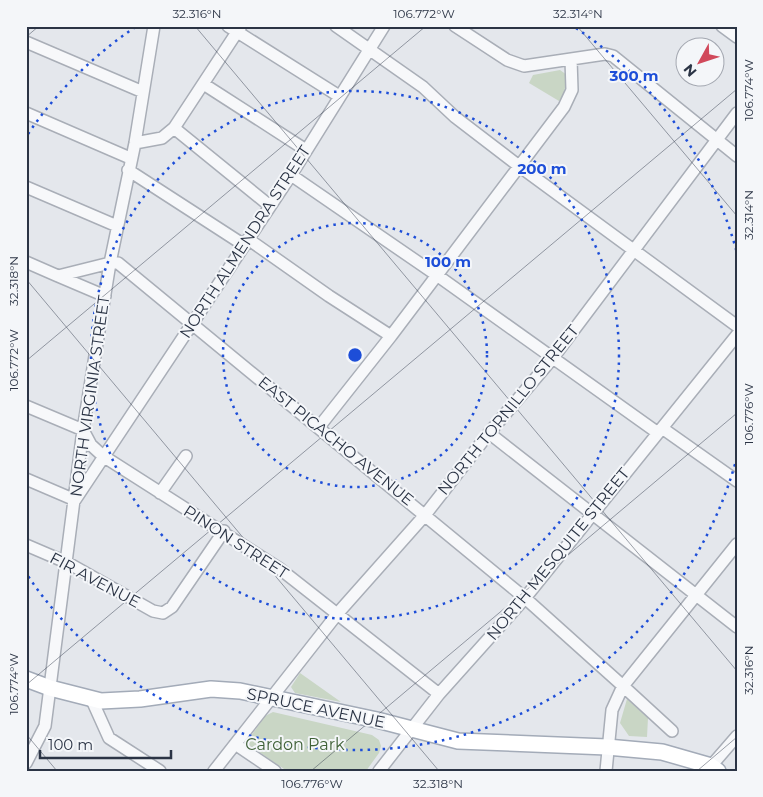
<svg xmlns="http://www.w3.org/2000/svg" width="763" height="797" font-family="Montserrat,sans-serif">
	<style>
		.green { fill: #c9d6c5 }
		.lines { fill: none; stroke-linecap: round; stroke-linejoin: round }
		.minor-casing { stroke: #a9aeb7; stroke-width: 14 }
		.major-casing { stroke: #a3abb8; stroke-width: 18 }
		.minor { stroke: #f7f8fa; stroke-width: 11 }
		.major { stroke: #fff; stroke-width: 15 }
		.ticks { fill: none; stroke: #2b3445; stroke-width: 1; stroke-opacity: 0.45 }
		.ring { fill: none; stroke: #1d4ed8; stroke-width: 2.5; stroke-dasharray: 2.5 5 }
		.labels { text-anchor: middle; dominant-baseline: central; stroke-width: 4; stroke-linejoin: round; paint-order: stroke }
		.street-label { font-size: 16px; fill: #2b3445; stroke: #f4f6f9 }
		.park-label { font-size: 16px; fill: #3f6138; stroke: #f4f6f9 }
		.centre { fill: #1d4ed8; stroke: #f4f6f9; stroke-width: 2.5 }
		.ring-label { font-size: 15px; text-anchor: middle; font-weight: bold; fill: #1d4ed8; stroke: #f4f6f9; stroke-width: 4; stroke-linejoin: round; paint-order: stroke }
		.neatline { fill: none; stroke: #2b3445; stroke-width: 2 }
		.ticks-label { font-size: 12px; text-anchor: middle; fill: #2b3445 }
	</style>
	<rect width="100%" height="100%" fill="#e4e7ec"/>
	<path class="green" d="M560 70 567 75 564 94 559 101 529 83 533 75Z
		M300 673 341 702 295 693 291 687Z
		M627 699 648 718 647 737 629 736 620 723Z
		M273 712 372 735 379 740 381 746 379 753 366 771H287L246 743 265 716Z"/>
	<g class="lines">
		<defs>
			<path id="minor" d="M228 26 339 96
				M336 26 423 87 455 117 519 166 737 326
				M455 26 507 60 524 66 605 54 613 56 737 156
				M722 26 737 37
				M26 42 143 92
				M205 85 306 150
				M26 113 130 158
				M174 128 270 206
				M135 143 162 138 174 128 241 26
				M128 170 244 245
				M291 175 438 276 658 433
				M26 187 117 226
				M248 239 329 296 391 336
				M26 262 58 276 110 263H118L525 598 623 686 612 710 606 771
				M58 276 105 296
				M26 406 83 430 91 445 103 456 280 569 439 694
				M319 427 391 336 564 107 572 90 571 59
				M662 428 737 481
				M489 433 737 627
				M26 479 75 500 291 175 384 26
				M160 493 186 456
				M26 545 68 563 153 611 163 613 172 607 224 531
				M91 698 109 738 160 771
				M672 731 623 686 737 544
				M235 744 275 771
				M26 763 45 726 83 430 110 263 135 143 154 26
				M711 766 737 736
				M214 771 338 613 425 515 489 433 552 359 737 113
				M379 771 439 694 525 598 737 335"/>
			<path id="major" d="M26 679 50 688 101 701 140 699 211 689 240 691 377 720 458 741 607 747 662 752 711 766 718 771"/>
		</defs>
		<use href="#minor" class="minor-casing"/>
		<use href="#major" class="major-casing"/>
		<use href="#minor" class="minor"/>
		<use href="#major" class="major"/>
	</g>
	<path class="ticks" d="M195 26 737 671M577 26 737 216M26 37 39 26M26 279 439 771M26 361 426 26M26 685 737 89M26 734 57 771M311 771 737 413M697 771 737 737"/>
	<g class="ring">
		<circle cx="355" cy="355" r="132"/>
		<circle cx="355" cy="355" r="264"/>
		<path d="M737 457A395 395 0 0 1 28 576M28 134A395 395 0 0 1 134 28M576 28A395 395 0 0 1 737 253"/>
	</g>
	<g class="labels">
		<g class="street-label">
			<text transform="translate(245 242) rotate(-57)">NORTH ALMENDRA STREET</text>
			<text transform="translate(90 396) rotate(-82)">NORTH VIRGINIA STREET</text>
			<text transform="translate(508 410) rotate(-51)">NORTH TORNILLO STREET</text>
			<text transform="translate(336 441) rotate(39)">EAST PICACHO AVENUE</text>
			<text transform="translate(236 542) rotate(33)">PINON STREET</text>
			<text transform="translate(558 554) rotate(-51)">NORTH MESQUITE STREET</text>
			<text transform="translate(95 580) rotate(28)">FIR AVENUE</text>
			<text transform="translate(316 708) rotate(12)">SPRUCE AVENUE</text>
		</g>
		<g class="park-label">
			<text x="295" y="744">Cardon Park</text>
		</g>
	</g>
	<circle cx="355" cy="355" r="8" class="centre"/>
	<g class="ring-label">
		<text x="634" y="81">300 m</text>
		<text x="542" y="174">200 m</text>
		<text x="448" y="267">100 m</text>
	</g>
	<rect width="763" height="797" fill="none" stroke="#f4f6f9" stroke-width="55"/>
	<g transform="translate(700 62) rotate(230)"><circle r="24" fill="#f4f6f9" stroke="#a4a8b1"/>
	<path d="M0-4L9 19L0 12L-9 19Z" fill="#d1495b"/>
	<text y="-8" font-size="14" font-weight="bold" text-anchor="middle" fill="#2b3445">N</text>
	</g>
	<path d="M40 750v8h131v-8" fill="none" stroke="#2b3445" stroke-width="2.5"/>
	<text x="48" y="750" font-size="15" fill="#2b3445" stroke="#f4f6f9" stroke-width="4" paint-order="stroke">100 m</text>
	<rect x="28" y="28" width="708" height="742" class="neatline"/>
	<g class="ticks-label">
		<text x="197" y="18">32.316°N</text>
		<text x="424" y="18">106.772°W</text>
		<text x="578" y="18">32.314°N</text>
		<text transform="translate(749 90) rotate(-90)" y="4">106.774°W</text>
		<text transform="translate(749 215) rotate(-90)" y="4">32.314°N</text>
		<text transform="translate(14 281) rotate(-90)" y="4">32.318°N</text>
		<text transform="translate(14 360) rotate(-90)" y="4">106.772°W</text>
		<text transform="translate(749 414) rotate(-90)" y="4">106.776°W</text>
		<text transform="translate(749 670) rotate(-90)" y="4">32.316°N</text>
		<text transform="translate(14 684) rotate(-90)" y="4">106.774°W</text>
		<text x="312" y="788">106.776°W</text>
		<text x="438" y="788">32.318°N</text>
	</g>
</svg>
